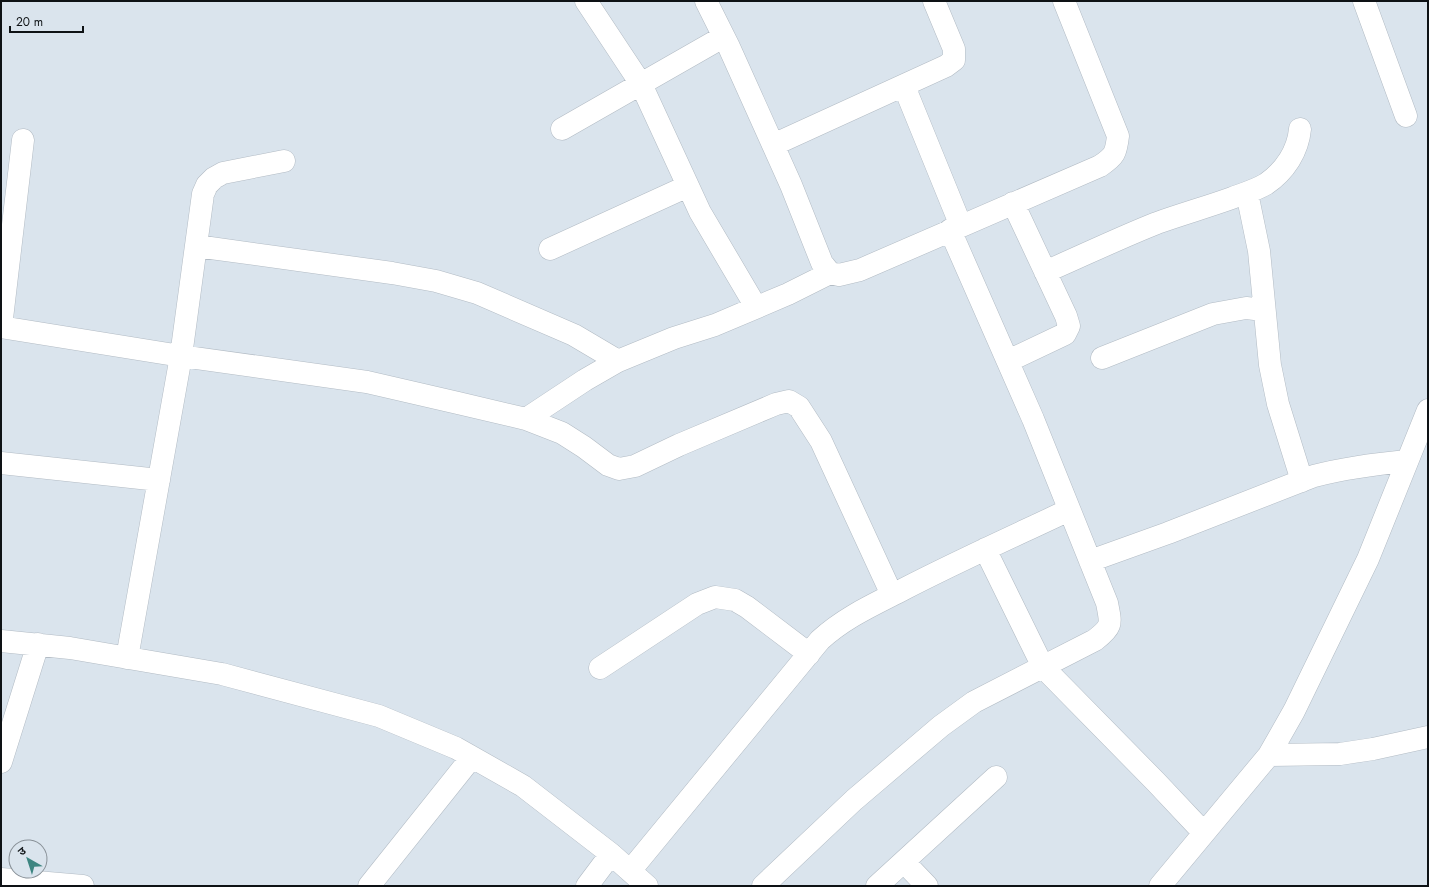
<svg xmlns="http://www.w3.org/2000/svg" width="1429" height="887" font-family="Jost,'Noto Sans Devanagari',sans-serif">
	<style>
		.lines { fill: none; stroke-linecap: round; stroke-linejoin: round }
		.minor-casing { stroke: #b2bbc4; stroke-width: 23 }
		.minor { stroke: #fff; stroke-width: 22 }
	</style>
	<rect width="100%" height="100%" fill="#dae4ed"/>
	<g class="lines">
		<defs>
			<path id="minor" d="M586 1 641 84 700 212 756 307
				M706 1 729 47 791 185 822 263 830 273 839 275 860 270 1100 166C1115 156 1116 153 1118 136L1064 1
				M1364 1 1406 116
				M904 86 961 226
				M562 129 723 37
				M773 145 946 66 954 60V49L934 1
				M1247 193 1259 251 1270 365 1278 404 1302 481
				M196 246 392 273 436 281 477 293 574 335 618 361
				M550 249 688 186
				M1045 272C1082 256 1119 238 1157 223 1182 214 1207 207 1232 198 1243 194 1256 190 1266 184 1285 171 1298 151 1300 129
				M1 327 181 356 367 382 458 403 526 419 562 433 584 447 608 465 619 469 635 466 679 445 776 404 789 401 799 407 821 441 892 595
				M1 327 23 140
				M1102 358 1213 314 1246 308 1264 310
				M1008 361 1065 334 1069 326 1066 316 1013 203
				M526 419 585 380 618 361 674 338 715 325 788 294 830 273
				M1 463 159 480
				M985 549 1043 667 1156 782 1204 833
				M1090 561 1168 533 1314 476C1345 468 1375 464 1407 461
				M1 641 70 648 222 674 379 716 456 748 523 786 611 854 647 886
				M127 658 181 356 203 194 207 185 214 178 223 173 284 161
				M600 668 697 604 715 597 735 600 747 607 809 654
				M1269 755 1340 754 1373 749 1428 737
				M1 762 38 644
				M904 862 927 886
				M630 871 820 640C845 617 875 604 904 589 958 561 1014 536 1069 510
				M1 879 83 886
				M369 886 472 757
				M587 886 611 854
				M763 886 854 800 941 726 974 702 1095 640C1113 626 1111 624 1107 603L1033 419 950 230
				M877 886 996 777
				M1160 886 1269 755 1294 711 1368 559 1428 410"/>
		</defs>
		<use href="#minor" class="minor-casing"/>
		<use href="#minor" class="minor"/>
	</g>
	<rect width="1429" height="887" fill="none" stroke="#0e1215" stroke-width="4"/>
	<g transform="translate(28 859) rotate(321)"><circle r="19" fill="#dae4ed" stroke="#889097"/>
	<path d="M0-3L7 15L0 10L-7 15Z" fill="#3d8581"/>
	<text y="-6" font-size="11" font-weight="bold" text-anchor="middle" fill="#0e1215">उ</text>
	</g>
	<path d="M10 26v6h73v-6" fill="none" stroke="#0e1215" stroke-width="2"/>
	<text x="16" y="26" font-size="12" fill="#0e1215" stroke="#dae4ed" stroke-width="3" paint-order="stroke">20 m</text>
</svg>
